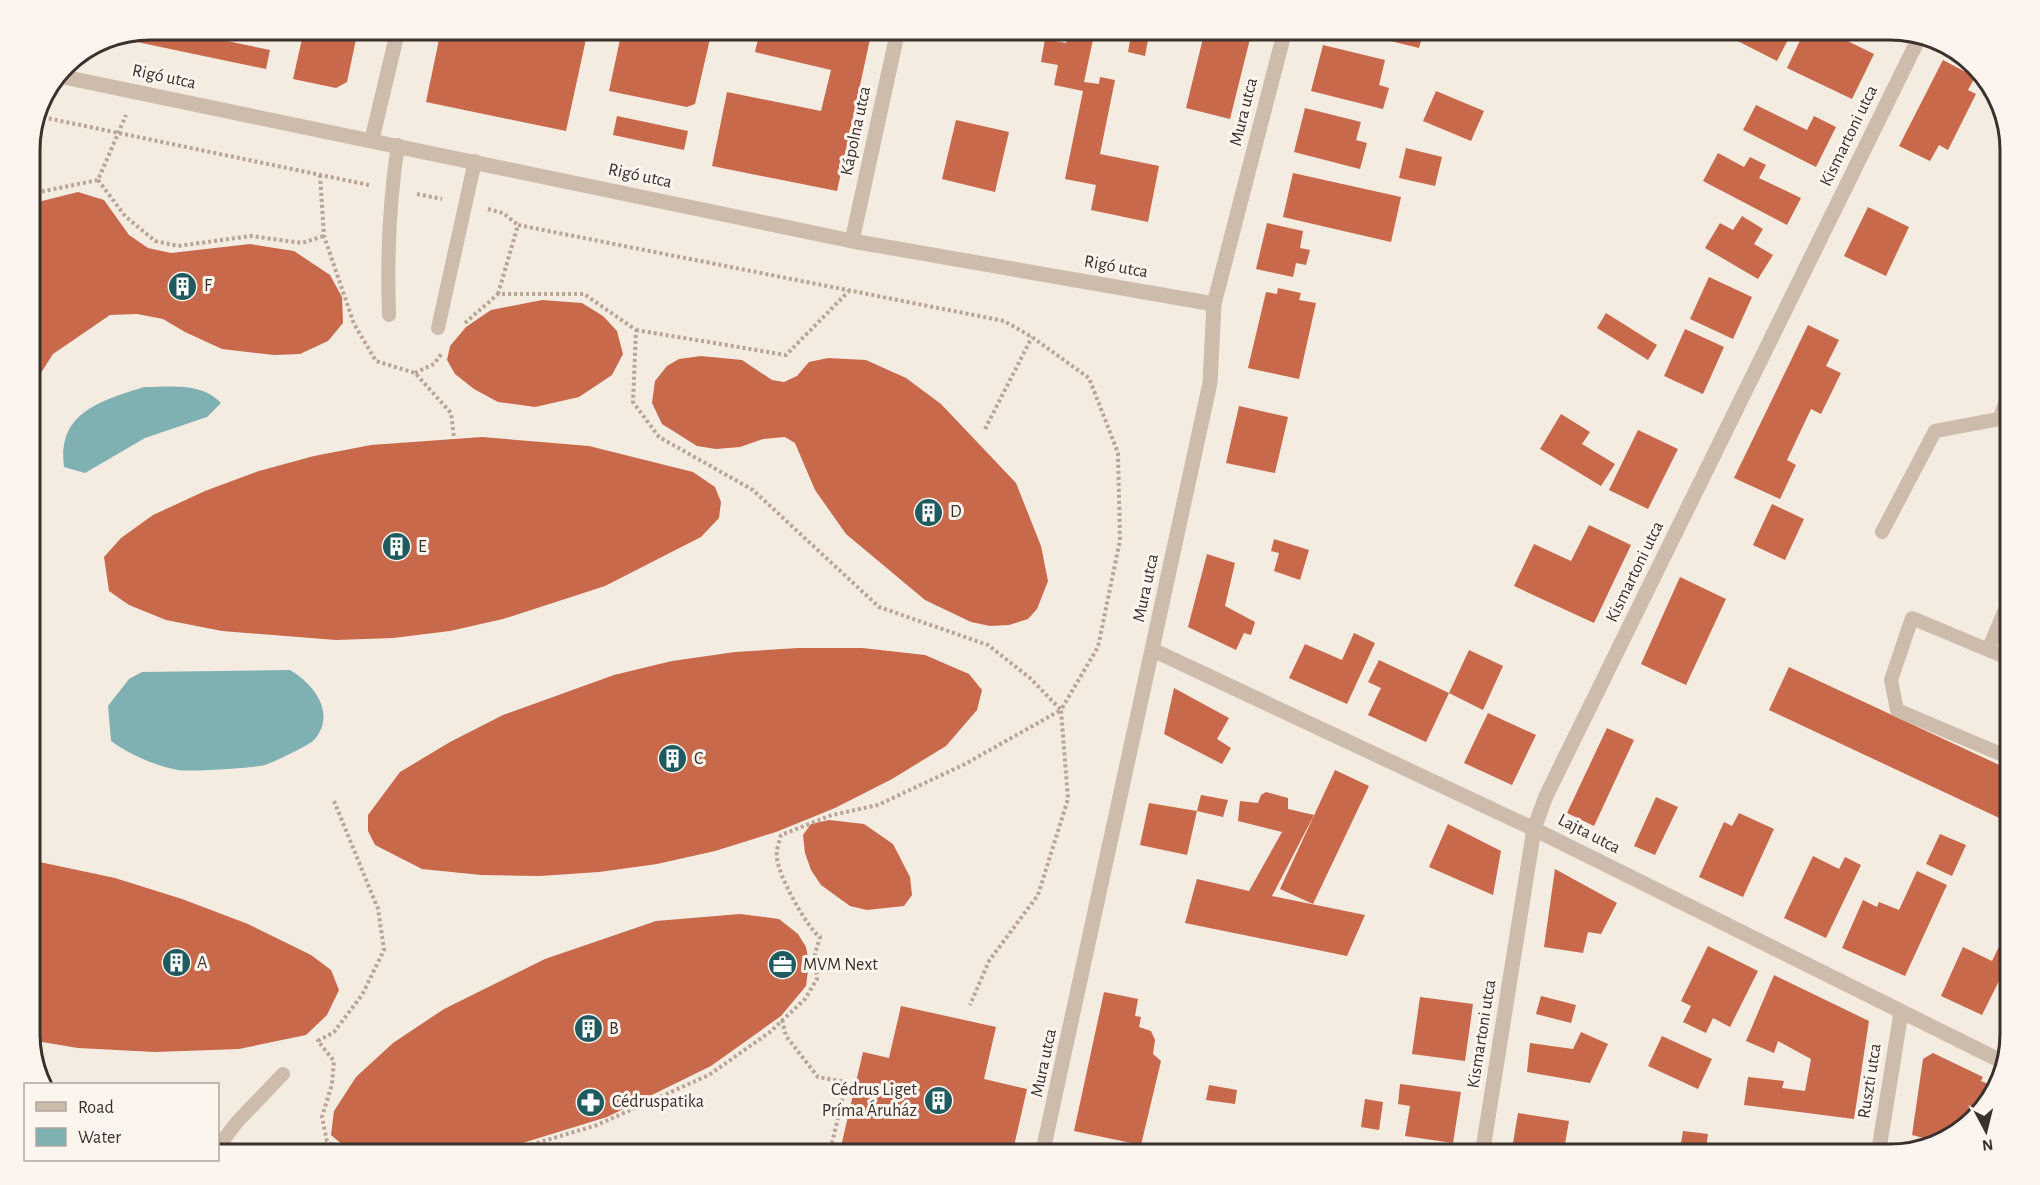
<svg xmlns="http://www.w3.org/2000/svg" width="2040" height="1185" font-family="'Alegreya Sans',sans-serif">
	<style>
		.water { fill: #7fb0b2 }
		.building { fill: #c8694b }
		.lines { fill: none; stroke-linecap: round; stroke-linejoin: round }
		.path { stroke: #b9a596; stroke-width: 4; stroke-dasharray: 3 3; stroke-linecap: butt }
		.lane { stroke: #cdbbac; stroke-width: 14 }
		.street { stroke: #cdbbac; stroke-width: 15 }
		.labels { text-anchor: middle; dominant-baseline: central; stroke-width: 6; stroke-linejoin: round; paint-order: stroke }
		.street-label { font-size: 18px; fill: #3b302b; stroke: #fbf5ee }
		.poi-label { font-size: 18px; fill: #3b302b; stroke: #fbf5ee; text-anchor: start }
		.rim { fill: none; stroke: #3b302b; stroke-width: 3 }
	</style>
	<rect width="100%" height="100%" fill="#f4ebe1"/>
	<path class="water" d="M144 387C170 387 202 382 221 403L207 417 145 438 85 473 64 467C57 412 101 401 144 387Z
		M30 666 39 688 31 705 30 704Z
		M290 670C314 684 337 714 314 740 308 746 274 762 265 765 253 768 189 772 178 770 155 766 129 754 111 741L108 706 129 679 142 672Z"/>
	<path class="building" d="M151 30H229L227 41 270 50 266 69 113 37Z
		M304 30H358L347 82 336 88 293 79Z
		M441 30H588L566 131 426 102Z
		M631 30H712L695 104 687 107 609 91 621 35 629 37Z
		M760 30H872L837 191 712 166 727 92 821 111 831 70 755 52Z
		M1069 30H1095L1084 82 1099 84 1100 77 1115 80 1100 154 1159 166 1148 222 1091 210 1096 185 1065 179 1083 91 1054 85 1058 65 1041 62 1045 39 1066 43Z
		M1132 30H1150L1145 56 1128 52Z
		M1205 30 1250 39 1230 119 1186 108Z
		M1346 30H1424L1419 48Z
		M1716 30H1781L1791 34 1777 61Z
		M1805 30H1825L1874 54 1852 99 1787 68Z
		M1323 45 1385 60 1379 85 1389 88 1383 109 1311 91Z
		M1943 60 1975 77 1968 90 1976 94 1948 150 1939 145 1930 161 1899 146Z
		M1436 91 1484 111 1471 141 1423 121Z
		M1756 105 1807 130 1814 116 1836 127 1816 167 1743 130Z
		M1305 108 1361 122 1356 140 1367 143 1360 169 1294 152Z
		M617 116 688 131 684 150 613 135Z
		M956 120 1009 132 995 192 942 179Z
		M1406 148 1442 157 1435 186 1399 178Z
		M1718 153 1744 167 1750 157 1766 165 1759 178 1801 198 1787 225 1703 181Z
		M1293 173 1401 197 1391 242 1283 217Z
		M78 192 104 200 129 235 148 248 171 253 250 244 294 251 330 275 342 297 343 323 328 341 300 354 274 355 222 349 185 332 163 319 137 314 110 315 53 354 30 390V204Z
		M1868 207 1909 227 1886 276 1844 256Z
		M1742 216 1763 229 1754 244 1773 255 1758 279 1705 248 1720 223 1733 230Z
		M1267 223 1303 231 1300 248 1310 250 1306 265 1296 263 1293 277 1256 269Z
		M1709 277 1752 297 1733 339 1690 319Z
		M1278 288 1301 293 1299 300 1316 303 1299 379 1248 368 1266 292 1277 294Z
		M542 300 582 303 603 316 617 331 623 354 612 375 579 397 535 407 498 402 474 389 455 374 447 360 450 346 466 327 491 310Z
		M1606 313 1657 345 1648 360 1597 328Z
		M1808 325 1839 340 1826 366 1841 373 1821 414 1811 409 1787 460 1796 465 1780 499 1734 478Z
		M1685 329 1724 347 1703 394 1664 376Z
		M701 356 742 360 772 380 784 382 797 376 809 362 828 358 866 360 906 378 941 404 1016 483 1041 546 1048 581 1037 609 1028 619 1009 625 990 626 971 622 925 600 846 534 815 490 795 443 785 437 763 439 740 447 716 449 697 446 662 424 652 403 655 381 667 366 679 359Z
		M1239 406 1288 417 1275 473 1226 463Z
		M1561 414 1590 432 1582 444 1615 464 1601 486 1540 449Z
		M1638 430 1678 449 1648 509 1609 490Z
		M482 437 589 446 693 472 715 487 721 502 719 518 701 537 605 586 503 619 450 631 393 638 336 640 222 631 166 620 129 605 109 591 104 557 121 538 153 515 205 491 259 471 314 456 371 445Z
		M1772 504 1804 519 1785 560 1753 545Z
		M1589 525 1631 545 1594 623 1514 586 1534 544 1571 561Z
		M1274 539 1309 550 1300 580 1274 571 1279 553 1271 551Z
		M1207 554 1235 563 1225 606 1255 622 1251 635 1244 633 1236 650 1188 627Z
		M1680 577 1726 599 1686 685 1641 664Z
		M1354 633 1375 643 1347 704 1289 678 1305 644 1342 660Z
		M798 648H862L925 655 969 674 982 690 977 710 946 746 892 779 835 808 776 832 715 851 657 864 599 872 540 876 481 875 422 869 375 845 368 831V815L400 772 450 742 503 715 614 675 672 661 735 652Z
		M1469 650 1503 666 1483 710 1449 693Z
		M1379 660 1449 693 1426 742 1368 715 1381 688 1368 682Z
		M1789 667 2010 770V823L1769 710Z
		M1174 688 1229 718 1217 739 1231 748 1222 764 1164 734Z
		M1488 713 1536 735 1512 785 1464 763Z
		M1607 728 1634 740 1594 826 1567 813Z
		M1335 770 1369 786 1313 904 1280 889Z
		M1266 792 1288 798V809L1314 815 1272 896 1365 915 1347 956 1185 923 1197 879 1249 891 1282 832 1238 821 1240 801 1258 803 1261 795Z
		M1201 795 1228 800 1223 817 1197 811 1187 855 1140 845 1149 803 1197 811Z
		M1656 797 1678 807 1655 855 1634 846Z
		M1739 813 1774 829 1743 897 1699 877 1724 822 1732 826Z
		M829 820 864 824 893 844 910 877 912 895 904 906 867 910 850 906 821 885 811 870 805 853 803 835 811 824Z
		M1448 824 1501 851 1493 895 1429 867Z
		M1940 834 1966 845 1952 876 1926 864Z
		M1813 856 1839 869 1845 857 1861 865 1826 938 1784 918Z
		M30 860 115 878 182 899 248 924 311 955 331 970 339 990 327 1015 306 1035 239 1049 155 1052 78 1048 30 1040Z
		M1555 869 1617 903 1601 934 1588 932 1583 953 1544 947Z
		M1917 871 1947 885 1905 976 1842 948 1863 900 1877 907 1879 902 1899 910Z
		M740 914 779 919 798 934 806 947 809 963 806 986 781 1016 711 1066 607 1117 500 1150 452 1155H371L349 1150 331 1135 334 1111 356 1077 393 1043 444 1009 545 959 656 921Z
		M2007 930 2010 931V959L1982 1015 1941 996 1963 947 1992 961Z
		M1708 946 1758 971 1730 1027 1713 1018 1706 1033 1683 1022 1691 1006 1681 1001Z
		M1774 975 1869 1021 1854 1119 1744 1105 1748 1077 1784 1081 1782 1088 1805 1091 1811 1059 1778 1041 1774 1053 1746 1041Z
		M1104 992 1138 999 1135 1016 1141 1017 1139 1027 1151 1031 1155 1040 1153 1054 1161 1061 1141 1145 1074 1131Z
		M1541 996 1576 1005 1571 1023 1536 1014Z
		M1420 997 1473 1004 1465 1061 1412 1054Z
		M901 1006 996 1027 984 1079 1027 1089 1012 1155H839L863 1052 889 1058Z
		M1581 1032 1608 1044 1590 1083 1527 1072 1530 1043 1573 1049Z
		M1662 1036 1712 1059 1698 1089 1648 1066Z
		M1933 1053 1983 1077 1981 1081 1996 1087 1994 1095 1971 1117 1967 1116 1949 1139 1939 1142 1912 1135 1923 1059Z
		M1400 1084 1461 1092 1453 1143 1405 1136 1410 1106 1398 1104Z
		M1209 1085 1237 1090 1235 1104 1206 1100Z
		M1365 1099 1383 1102 1379 1130 1361 1127Z
		M1518 1113 1569 1121 1563 1155H1511Z
		M1683 1131 1708 1134 1705 1155H1679Z
		M1174 1146 1211 1154V1155H1172Z"/>
	<g class="lines">
		<path class="path" d="M37 116 369 185
			M320 175 324 236 354 324 376 361 415 373 451 413 454 438
			M98 180 125 216 155 241 178 246 251 236 302 243 324 236
			M30 194 98 180 126 115
			M417 194 442 199
			M488 209 503 213 518 225
			M498 294 518 225 1004 321 1032 337 1089 378 1118 453 1120 540 1098 647 1061 710 1068 799 1038 895 989 961 970 1005
			M465 323 498 294H584L636 330 633 402 659 437 753 490 879 607 988 645 1030 678 1061 710 965 764 878 805 832 815 781 835C779 842 776 851 777 858 778 875 807 928 820 937L815 954 817 979 805 999 770 1032 709 1075 597 1125 497 1155
			M636 330 786 355 849 291
			M415 373 434 364 442 353
			M985 429 1032 337
			M334 801 378 909 384 950 362 995 334 1032 318 1041 334 1061 332 1084 322 1117 327 1141 347 1155
			M782 1020 786 1036 818 1077 846 1082 840 1110
			M829 1155 840 1110 849 1111"/>
		<path class="lane" d="M389 315C387 258 389 202 398 145
			M438 328 475 161
			M2008 526 2010 527
			M1882 532 1935 431 1999 419 2010 391
			M1988 650 2010 598
			M2010 659 1912 618 1891 680 1897 710 2010 758
			M218 1147 237 1122 283 1074"/>
		<path class="street" d="M59 76 852 241 1214 304
			M372 139 398 30
			M852 241 898 30
			M1153 650 1534 829 2003 1062
			M1042 1155 1210 383 1214 304 1285 30
			M1482 1155 1534 829 1546 796 1919 38
			M1878 1155 1901 1013"/>
	</g>
	<defs>
		<symbol id="building-disc" viewBox="-11 -11 22 22"><circle r="9.5" fill="#1f5a5e" stroke="#fbf5ee"/><path d="M-4-6H4V6H1V3H-1V6H-4ZM-2.5-4.3h1.7v1.8h-1.7ZM.8-4.3h1.7v1.8H.8ZM-2.5-1h1.7V.8h-1.7ZM.8-1h1.7V.8H.8Z" fill="#fff"/></symbol>
		<symbol id="office-disc" viewBox="-11 -11 22 22"><circle r="9.5" fill="#1f5a5e" stroke="#fbf5ee"/><path d="M-6-3h4V-5.5h4V-3h4V5H-6ZM-1-4.5V-3h2v-1.5ZM-6 0V1H6V0Z" fill="#fff"/></symbol>
		<symbol id="pharmacy-disc" viewBox="-11 -11 22 22"><circle r="9.5" fill="#1f5a5e" stroke="#fbf5ee"/><path d="M-2-6h4v4h4v4h-4v4h-4v-4h-4v-4h4Z" fill="#fff"/></symbol>
	</defs>
	<g fill-rule="evenodd">
		<use href="#building-disc" x="166" y="270" width="33" height="33"/>
		<use href="#building-disc" x="912" y="496" width="33" height="33"/>
		<use href="#building-disc" x="380" y="530" width="33" height="33"/>
		<use href="#building-disc" x="656" y="742" width="33" height="33"/>
		<use href="#building-disc" x="160" y="946" width="33" height="33"/>
		<use href="#office-disc" x="766" y="948" width="33" height="33"/>
		<use href="#building-disc" x="572" y="1012" width="33" height="33"/>
		<use href="#building-disc" x="922" y="1084" width="33" height="33"/>
		<use href="#pharmacy-disc" x="574" y="1086" width="33" height="33"/>
	</g>
	<g class="labels">
		<g class="street-label">
			<text transform="translate(164 77) rotate(12)">Rigó utca</text>
			<text transform="translate(1244 112) rotate(-76)">Mura utca</text>
			<text transform="translate(856 131) rotate(-78)">Kápolna utca</text>
			<text transform="translate(1849 136) rotate(-64)">Kismartoni utca</text>
			<text transform="translate(640 176) rotate(12)">Rigó utca</text>
			<text transform="translate(1116 267) rotate(10)">Rigó utca</text>
			<text transform="translate(1635 572) rotate(-64)">Kismartoni utca</text>
			<text transform="translate(1146 588) rotate(-78)">Mura utca</text>
			<text transform="translate(1589 834) rotate(27)">Lajta utca</text>
			<text transform="translate(1482 1034) rotate(-81)">Kismartoni utca</text>
			<text transform="translate(1044 1063) rotate(-78)">Mura utca</text>
			<text transform="translate(1870 1081) rotate(-81)">Ruszti utca</text>
		</g>
		<g class="poi-label">
			<text x="204" y="286">F</text>
			<text x="950" y="512">D</text>
			<text x="418" y="547">E</text>
			<text x="694" y="759">C</text>
			<text x="197" y="963">A</text>
			<text x="803" y="965">MVM Next</text>
			<text x="609" y="1029">B</text>
			<text x="917" y="1090" text-anchor="end">Cédrus Liget<tspan x="917" dy="21">Príma Áruház</tspan></text>
			<text x="612" y="1102">Cédruspatika</text>
		</g>
	</g>
	<path d="M0 0H2040V1185H0ZM150 40H1890A110 110 0 0 1 2000 150V1034A110 110 0 0 1 1890 1144H150A110 110 0 0 1 40 1034V150A110 110 0 0 1 150 40Z" fill="#fbf5ee" fill-rule="evenodd"/>
	<path class="rim" d="M150 40H1890A110 110 0 0 1 2000 150V1034A110 110 0 0 1 1890 1144H150A110 110 0 0 1 40 1034V150A110 110 0 0 1 150 40Z"/>
	<rect x="24" y="1083" width="195" height="78" fill="#fbf5ee" stroke="#aea6a0" stroke-width="1.5"/>
	<rect x="36" y="1102" width="30" height="9" fill="#cdbbac" stroke="#aea6a0" stroke-width="1.5"/>
	<text x="78" y="1113" font-size="18" fill="#3b302b">Road</text>
	<rect x="36" y="1128" width="30" height="18" fill="#7fb0b2" stroke="#aea6a0" stroke-width="1.5"/>
	<text x="78" y="1143" font-size="18" fill="#3b302b">Water</text>
	<g transform="translate(1986 1131) rotate(173)" stroke="#fbf5ee" stroke-width="4.5" paint-order="stroke">
	<path d="M0-4.5L10 22L0 15L-10 22Z" fill="#3b302b"/>
	<text y="-9" font-size="16" font-weight="bold" text-anchor="middle" fill="#3b302b">N</text>
	</g>
</svg>
